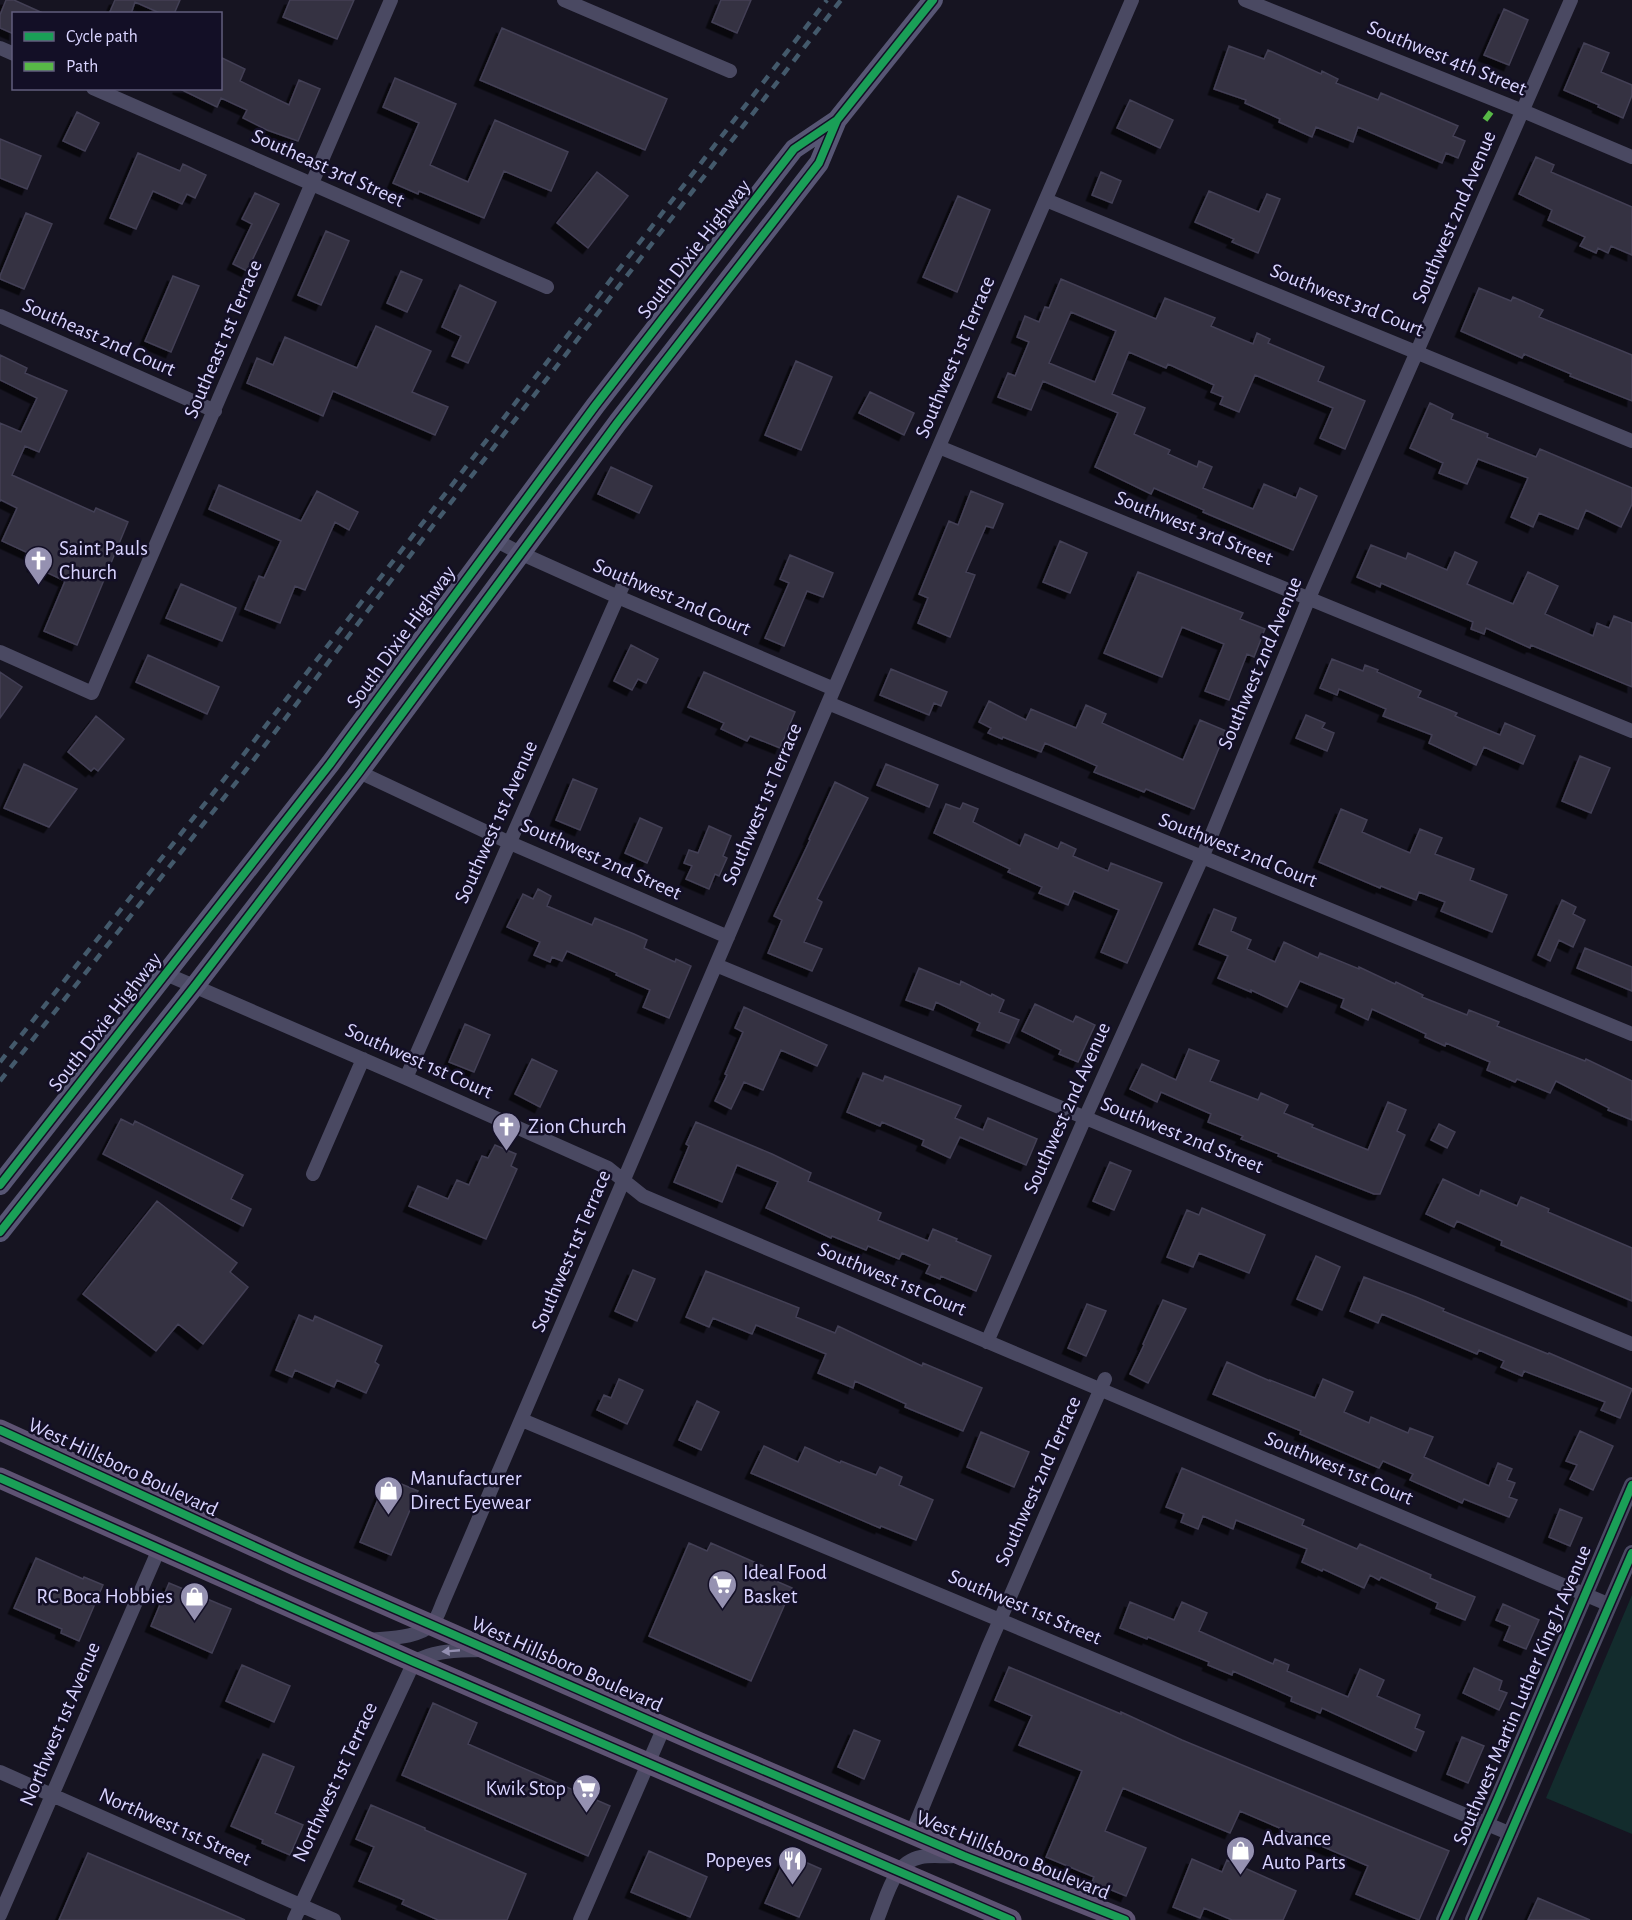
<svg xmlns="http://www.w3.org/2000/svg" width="1632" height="1920" font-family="'Alegreya Sans',sans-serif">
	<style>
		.green { fill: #132c2d }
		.building { fill: #343243; stroke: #433f54; stroke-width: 1.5; fill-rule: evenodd; filter: url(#shadow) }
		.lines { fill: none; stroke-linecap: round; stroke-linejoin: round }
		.minor { stroke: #4a4962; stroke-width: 14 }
		.tertiary { stroke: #4a4962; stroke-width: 16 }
		.secondary { stroke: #575674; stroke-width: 20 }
		.primary { stroke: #5e5373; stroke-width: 21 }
		.rail { stroke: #43596b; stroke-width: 4.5; stroke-dasharray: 9 8; stroke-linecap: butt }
		.quiet { stroke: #58b947; stroke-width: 6; stroke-dasharray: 12 6; stroke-linecap: butt }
		.cycleway-casing { stroke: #130f26; stroke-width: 11 }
		.cycleway { stroke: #1a9f57; stroke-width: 8 }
		.oneway { fill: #928eb0 }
		.labels { text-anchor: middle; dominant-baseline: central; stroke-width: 5; stroke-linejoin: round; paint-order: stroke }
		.street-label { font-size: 21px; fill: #d9d4ff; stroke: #130f26 }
		.poi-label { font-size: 21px; fill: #d9d4ff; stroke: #130f26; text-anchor: start }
	</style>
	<defs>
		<filter id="shadow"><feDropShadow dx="-5.5" dy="5.5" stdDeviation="0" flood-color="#0009"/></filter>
	</defs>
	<rect width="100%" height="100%" fill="#161421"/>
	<path class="green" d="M1632 1595V1834L1546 1798Z"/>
	<path class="building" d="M6 0H14L45 14H14V34L0 28V15Z
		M115 0H180L174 14H162L135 2 131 14H109Z
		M290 0H354L337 39 283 17Z
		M721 0H751L737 33 712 22Z
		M1504 9 1528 20 1509 65 1484 55Z
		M502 28 667 99 645 150 480 80Z
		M1584 43 1609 53 1601 72 1632 85V95L1623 118 1598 107 1599 105 1564 90Z
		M1229 46 1264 59 1268 50 1321 74 1322 71 1338 79 1336 83 1378 100 1381 93 1458 126 1453 136 1465 141 1458 158 1446 153 1442 163 1358 127 1353 142 1316 127 1312 137 1279 122 1280 119 1245 103 1246 100 1214 89Z
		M220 57 245 69 240 81 289 105 299 80 320 89 298 141 267 130 243 118 247 110 221 98 217 107 178 88H220Z
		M395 78 456 104 430 165 468 182 495 120 568 152 551 191 504 171 484 218 419 191 418 194 393 183 419 123 383 107Z
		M1130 100 1173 120 1160 148 1117 128Z
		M77 112 99 123 85 151 63 141Z
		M0 139 41 156 27 189 0 178Z
		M138 153 180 171 183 164 206 175 195 198 187 194 182 204 153 191 136 229 110 218Z
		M1536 157 1554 165 1551 172 1632 207V255L1611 246 1608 253 1598 248 1596 253 1580 246 1585 237 1548 220 1552 210 1519 194Z
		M597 172 628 196 588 248 557 223Z
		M1101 172 1121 181 1112 203 1092 195Z
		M1209 191 1259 212 1267 194 1280 199 1258 253 1232 242 1234 239 1195 222Z
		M255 193 279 204 247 271 233 264 252 224 242 219Z
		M958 196 990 210 957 292 923 277Z
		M26 213 52 224 24 289 0 279V276Z
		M326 231 349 241 321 305 298 295Z
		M401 271 422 280 407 312 387 303Z
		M173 276 199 286 171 352 145 341Z
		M1061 279 1156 319 1165 298 1215 318 1211 326 1253 344 1257 333 1270 339 1268 343 1324 367 1318 381 1365 401 1345 449 1320 438 1333 408 1255 375 1239 412 1220 404 1223 397 1211 392 1214 385 1168 364 1166 368 1129 352 1112 394 1145 408 1134 434 1170 450 1168 454 1197 467 1199 461 1212 467 1203 488 1253 509 1264 484 1296 498 1300 488 1317 496 1293 550 1203 512 1204 510 1154 488 1151 494 1095 467 1118 413 1043 381 1031 410 998 397 1008 373 1015 376 1029 342 1017 337 1025 316 1039 322 1045 307 1049 308ZM1071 312 1116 331 1095 382 1049 363Z
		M460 285 496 302 468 363 452 356 461 336 442 327Z
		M1479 288 1511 301 1513 297 1543 310 1539 317 1632 355V401L1570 376 1571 374 1524 354 1522 358 1461 331Z
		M376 326 431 351 412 392 448 407 435 435 333 391 323 416 247 383 257 358 273 365 285 337 357 368Z
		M0 355 27 368 25 373 67 391 39 452 25 446 12 475 94 512 96 508 128 522 77 645 44 631 65 581 33 566 37 557 2 541 17 508 1 500 0 501V423L21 432 37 398 0 380Z
		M796 361 832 377 801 450 765 435Z
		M870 392 914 413 904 435 859 413Z
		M1430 403 1453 414 1451 419 1488 434 1487 437 1536 457 1540 449 1632 488V504L1621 527 1586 510 1578 529 1539 513 1533 527 1511 517 1528 478 1478 459 1467 484 1439 473 1443 463 1410 448Z
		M611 467 652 486 639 513 598 494Z
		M219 485 301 521 317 491 358 512 349 530 335 522 305 590 295 586 280 623 245 609 259 576 264 578 281 541 209 509Z
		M971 491 1003 504 993 528 986 526 966 572 975 575 950 637 918 623 928 598 919 594 949 521 958 525Z
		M1060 541 1087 553 1070 593 1043 582Z
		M1371 545 1406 559 1408 553 1447 570 1455 552 1477 562 1467 584 1513 604 1528 572 1558 586 1545 614 1593 636 1597 623 1609 628 1614 616 1632 623V687L1531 645 1530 648 1486 628 1484 634 1471 629 1473 622 1381 583 1380 587 1357 577Z
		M790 555 833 573 823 597 807 591 784 646 765 638 789 583 780 579Z
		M1138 572 1243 613 1240 619 1265 629 1254 657 1247 654 1229 700 1205 691 1224 644 1182 627 1162 677 1104 653Z
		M181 584 236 608 222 641 166 618Z
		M631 645 658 659 646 683 638 679 632 690 614 681Z
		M148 655 219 687 207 714 136 682Z
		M1332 659 1363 671 1365 665 1378 670 1377 672 1421 691 1418 697 1457 713 1455 716 1500 735 1505 723 1535 736 1523 764 1484 747 1476 765 1429 743 1432 735 1383 716 1386 709 1339 689 1337 695 1320 688Z
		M891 669 947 692 941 706 934 703 929 715 880 695Z
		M0 672 22 687 0 718Z
		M704 672 795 712 780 748 750 736 747 741 721 729 724 723 688 707Z
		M989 701 1026 720 1031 709 1076 728 1086 705 1106 714 1102 723 1183 760 1200 720 1226 731 1194 809 1146 789 1144 792 1094 772 1097 766 1045 743 1041 752 1003 737 1002 739 988 733 991 728 979 722Z
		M1306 715 1325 723 1322 728 1334 733 1327 751 1296 738Z
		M96 716 124 739 98 771 94 768 91 771 68 752Z
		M1580 756 1610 768 1591 813 1562 801Z
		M24 764 77 789 49 827 4 808Z
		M886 764 938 785 929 807 877 785Z
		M573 779 597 789 580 830 556 820Z
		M835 782 868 798 817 899 822 902 804 942 822 949 812 971 768 953 782 920 774 916 810 840 809 839Z
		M963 803 978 809 973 822 1020 846 1025 834 1058 849 1061 842 1076 849 1073 856 1108 871 1111 863 1162 883 1127 963 1101 952 1119 910 1074 891 1068 905 1039 893 1042 887 1008 872 1010 869 934 833 946 804 960 809Z
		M1341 809 1367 820 1362 832 1410 853 1420 829 1442 838 1435 854 1474 869 1470 880 1507 895 1492 932 1441 911 1445 902 1419 892 1416 900 1381 886 1380 888 1319 862Z
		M640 818 662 828 647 863 625 853Z
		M709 826 731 836 723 856 727 858 719 876 715 874 709 889 686 879 692 866 684 863 689 850 698 853Z
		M538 889 551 896 547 906 592 925 595 918 634 934 647 940 644 948 675 962 676 959 691 966 669 1018 643 1007 650 990 616 975 617 973 567 951 562 961 552 957 550 962 534 955 540 942 507 927 523 894 533 899Z
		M1562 900 1576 907 1573 914 1585 920 1573 947 1559 940 1550 961 1538 955Z
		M1214 909 1236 918 1231 931 1251 940 1247 949 1275 962 1284 942 1318 958 1320 953 1359 969V967L1395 984 1396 982 1423 995 1422 997 1467 1015 1469 1010 1499 1022 1497 1026 1585 1061 1586 1059 1632 1081V1120L1608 1110 1609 1108 1556 1081 1550 1093 1517 1079 1515 1082 1487 1070 1490 1062 1446 1043 1445 1046 1425 1037 1426 1034 1372 1009 1368 1020 1341 1007 1344 999 1300 981 1287 1007 1251 990V992L1218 978 1228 956 1199 944Z
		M1585 948 1632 967V991L1577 968Z
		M919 968 960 985 961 981 991 996 992 994 1004 1000 999 1012 1019 1020 1009 1043 977 1030 980 1023 936 1002 933 1010 906 1000Z
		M1035 1004 1073 1022 1076 1016 1095 1025 1078 1062 1059 1054 1061 1050 1022 1031Z
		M744 1007 827 1045 817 1066 781 1050 763 1090 744 1082 731 1109 715 1101 727 1075 725 1074 743 1032 735 1028Z
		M465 1024 490 1035 474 1072 449 1062Z
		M1189 1049 1219 1061 1210 1081 1258 1100 1261 1093 1288 1105 1284 1113 1313 1125 1312 1127 1368 1150 1388 1102 1406 1110 1397 1131 1405 1135 1380 1194H1374L1278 1156 1279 1154 1241 1139 1243 1136 1208 1122 1211 1114 1161 1092 1157 1102 1130 1089 1142 1064 1176 1080Z
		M532 1059 557 1071 540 1107 515 1094Z
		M863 1073 883 1081 885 1076 961 1106 955 1118 983 1130 988 1118 1037 1139 1026 1165 960 1137 950 1158 922 1145 924 1140 882 1122 880 1126 847 1112Z
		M121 1119 133 1125 135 1121 243 1175 231 1199 251 1209 243 1226 103 1154Z
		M696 1122 772 1154 811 1173 808 1181 881 1213 878 1220 928 1241 933 1229 957 1239 956 1241 991 1256 976 1291 941 1276 940 1279 926 1273 930 1265 902 1253 899 1259 868 1246 866 1250 832 1236 831 1238 766 1208 778 1182 737 1165 722 1202 674 1182 689 1146 686 1144Z
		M1439 1124 1455 1132 1447 1148 1431 1140Z
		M495 1145 516 1154 511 1166 517 1169 486 1239 409 1206 418 1186 448 1199 457 1180 469 1185 482 1156 488 1158Z
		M1110 1162 1131 1171 1114 1210 1093 1201Z
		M1443 1179 1479 1196 1481 1190 1517 1206 1521 1197 1549 1209 1548 1212 1632 1248V1301L1501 1245 1502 1241 1457 1221 1454 1227 1426 1214Z
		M157 1201 237 1263 230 1272 248 1287 203 1344 178 1324 156 1351 83 1294Z
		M1202 1208 1265 1235 1249 1273 1199 1253 1193 1267 1167 1257 1187 1210 1199 1215Z
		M1316 1256 1340 1267 1322 1310 1297 1299Z
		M633 1270 655 1279 637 1321 615 1311Z
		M706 1271 799 1308 796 1317 835 1333 838 1326 922 1366 923 1363 982 1388 963 1431 905 1407 906 1404 855 1381 853 1388 818 1373 826 1354 756 1325 752 1334 713 1318 709 1327 686 1317Z
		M1364 1277 1416 1297 1444 1309 1443 1311 1548 1354 1549 1353 1632 1389 1620 1418 1601 1410 1605 1402 1524 1371 1522 1376 1501 1367 1504 1361 1479 1350 1477 1354 1382 1314 1378 1323 1350 1311Z
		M1163 1300 1186 1309 1148 1383 1130 1374 1144 1345 1143 1344Z
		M1087 1304 1106 1311 1086 1356 1068 1348Z
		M299 1315 313 1321 315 1316 382 1346 375 1362 379 1365 366 1393 337 1380 334 1387 295 1370 292 1377 276 1370Z
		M1227 1362 1270 1381V1380L1315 1398 1323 1379 1353 1392 1344 1412 1369 1423 1371 1417 1408 1433 1410 1428 1433 1437 1424 1457 1489 1486 1498 1463 1512 1469 1507 1480 1515 1483 1509 1497 1517 1500 1509 1517 1464 1499 1462 1503 1410 1480 1413 1474 1383 1461 1379 1468 1300 1434 1301 1431 1213 1394Z
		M619 1379 643 1390 627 1424 597 1410 604 1395 611 1398Z
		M697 1401 719 1412 701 1450 679 1440Z
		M1580 1431 1613 1446 1593 1490 1570 1479 1577 1465 1566 1461Z
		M981 1432 1029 1452 1014 1487 967 1467Z
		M764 1446 798 1462 805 1447 840 1463 841 1461 876 1475 880 1467 902 1477 899 1485 933 1500 916 1540 881 1526 880 1528 751 1473Z
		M1182 1468 1304 1520 1302 1525 1357 1549 1360 1544 1431 1575 1430 1578 1475 1597 1465 1620 1436 1608 1438 1603 1381 1577 1379 1580 1370 1575 1364 1588 1323 1569 1322 1571 1302 1562 1307 1549 1236 1520 1233 1529 1203 1516 1198 1529 1181 1522 1184 1514 1166 1507Z
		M387 1478 418 1491 391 1555 360 1542Z
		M1560 1509 1582 1518 1570 1546 1549 1537Z
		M689 1543 707 1551 711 1543 763 1566 760 1574 792 1588 751 1681 649 1636Z
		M36 1558 83 1579 84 1577 103 1585 79 1641 61 1633 62 1629 14 1608Z
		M169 1583 231 1609 212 1653 151 1626Z
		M1130 1602 1174 1620 1182 1602 1207 1613 1199 1631 1273 1664 1275 1659 1289 1665 1287 1671 1348 1697 1360 1669 1384 1680 1377 1696 1420 1715 1415 1728 1424 1732 1416 1751 1322 1708 1320 1713 1291 1701 1292 1697 1233 1671 1232 1675 1208 1665 1209 1662 1148 1637 1147 1639 1120 1628Z
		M1503 1604 1539 1620 1526 1649 1504 1640 1510 1626 1496 1620Z
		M242 1665 290 1686 274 1722 226 1701Z
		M1009 1667 1121 1714V1712L1182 1740 1449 1851 1419 1920 1356 1894 1368 1866 1240 1811 1230 1833 1123 1788 1105 1831 1146 1848 1126 1896 1092 1882 1094 1877 1046 1857 1082 1771 1019 1745 1032 1716 995 1700Z
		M1474 1668 1502 1681 1499 1690 1507 1693 1499 1710 1463 1693Z
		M433 1703 477 1723 468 1744 610 1806 588 1856 402 1775Z
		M854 1730 880 1741 864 1779 838 1767Z
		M1462 1737 1484 1746 1468 1783 1447 1774Z
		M263 1754 294 1767 275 1813 303 1825 290 1855 262 1843 263 1840 231 1826Z
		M371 1805 425 1828V1830L526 1874 507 1920H438L402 1904 404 1900 359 1881 374 1847 356 1839Z
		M649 1851 707 1877 690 1917 631 1892Z
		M88 1853 199 1900 245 1920H59Z
		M787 1854 821 1869 799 1917 765 1903Z
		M1192 1859 1222 1872 1227 1860 1296 1891 1283 1920H1232L1204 1908 1200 1918 1173 1907Z
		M1538 1898 1590 1920H1528Z"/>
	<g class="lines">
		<path class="minor" d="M564 0 730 71
			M1245 0 1523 111 1632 157
			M0 48 14 54
			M93 88 547 287
			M1046 200 1632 441
			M0 316 215 411
			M939 447 1632 731
			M495 540 520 553 618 597 834 689
			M0 652 92 693 391 0
			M828 703 1632 1034
			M359 772 510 843 728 937
			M716 965 1632 1344
			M166 974 406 1078 608 1168 643 1196 1610 1605
			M406 1078 624 583
			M313 1174 363 1059
			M987 1342 1085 1118 1202 858 1309 598 1571 0
			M522 1420 1511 1834
			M370 1640C387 1638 420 1638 432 1624 437 1619 440 1609 443 1602L834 689 1132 0
			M0 1772 334 1920
			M912 1833 989 1645 1105 1379
			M0 1915 159 1549
			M294 1920 414 1662C434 1650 457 1651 479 1650
			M580 1920 664 1727
			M877 1920C887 1897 893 1862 921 1857 932 1855 944 1857 955 1856"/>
		<path class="tertiary" d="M1444 1920 1498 1798 1632 1485
			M1473 1920 1632 1553"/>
		<path class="secondary" d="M0 1185 330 764 595 406 794 149 837 120
			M0 1232 194 987 359 772 618 422 819 163 837 120 933 0"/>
		<path class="primary" d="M0 1430 297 1566 698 1742 964 1856 1125 1920
			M0 1478 414 1662 1011 1920"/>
		<path class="rail" d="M0 1062 237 763 827 0
			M0 1081 246 770 435 523 841 0"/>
		<path class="quiet" d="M1485 120 1491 112"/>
		<defs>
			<path id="cycleway" d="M0 1185 330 764 595 406 794 149 837 120
				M0 1232 194 987 359 772 618 422 819 163 837 120 933 0
				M0 1430 297 1566 698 1742 964 1856 1125 1920
				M0 1478 414 1662 1011 1920
				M1444 1920 1498 1798 1632 1485
				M1473 1920 1632 1553"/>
		</defs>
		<use href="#cycleway" class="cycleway-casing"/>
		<use href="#cycleway" class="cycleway"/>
	</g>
	<defs><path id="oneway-solid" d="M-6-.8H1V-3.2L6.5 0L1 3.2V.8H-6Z" transform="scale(1.5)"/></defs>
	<use class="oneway" href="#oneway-solid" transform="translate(451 1651) rotate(175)"/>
	<defs>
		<symbol id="church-pin" viewBox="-11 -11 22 30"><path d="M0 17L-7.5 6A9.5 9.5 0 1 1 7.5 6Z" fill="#9591b1" stroke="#130f26"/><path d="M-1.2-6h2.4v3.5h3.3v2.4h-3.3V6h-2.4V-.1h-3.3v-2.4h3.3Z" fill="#fff"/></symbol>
		<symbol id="shop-pin" viewBox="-11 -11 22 30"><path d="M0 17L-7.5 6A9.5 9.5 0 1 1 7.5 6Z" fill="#9591b1" stroke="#130f26"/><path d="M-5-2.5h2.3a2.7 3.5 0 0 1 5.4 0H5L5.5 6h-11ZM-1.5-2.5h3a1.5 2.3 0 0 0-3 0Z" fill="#fff"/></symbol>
		<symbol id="supermarket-pin" viewBox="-11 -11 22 30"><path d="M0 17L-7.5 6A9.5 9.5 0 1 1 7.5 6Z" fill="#9591b1" stroke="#130f26"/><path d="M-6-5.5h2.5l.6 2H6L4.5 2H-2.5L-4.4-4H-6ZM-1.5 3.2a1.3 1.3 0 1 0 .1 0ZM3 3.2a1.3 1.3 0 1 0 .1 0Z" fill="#fff"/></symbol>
		<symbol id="restaurant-pin" viewBox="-11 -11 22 30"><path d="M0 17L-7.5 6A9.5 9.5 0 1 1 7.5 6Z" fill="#9591b1" stroke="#130f26"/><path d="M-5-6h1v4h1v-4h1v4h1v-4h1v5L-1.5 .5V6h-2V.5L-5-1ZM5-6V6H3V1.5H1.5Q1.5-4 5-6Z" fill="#fff"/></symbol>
	</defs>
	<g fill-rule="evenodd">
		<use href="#church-pin" x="22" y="544" width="33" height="45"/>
		<use href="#church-pin" x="490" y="1110" width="33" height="45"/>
		<use href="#shop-pin" x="372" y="1474" width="33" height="45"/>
		<use href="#supermarket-pin" x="706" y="1568" width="33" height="45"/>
		<use href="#shop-pin" x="178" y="1580" width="33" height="45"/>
		<use href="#supermarket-pin" x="570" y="1772" width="33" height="45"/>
		<use href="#shop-pin" x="1224" y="1834" width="33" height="45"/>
		<use href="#restaurant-pin" x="776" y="1844" width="33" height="45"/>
	</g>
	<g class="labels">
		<g class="street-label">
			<text transform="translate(1447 58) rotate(22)">Southwest 4th Street</text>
			<text transform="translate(328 168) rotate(24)">Southeast 3rd Street</text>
			<text transform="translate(1454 217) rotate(-67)">Southwest 2nd Avenue</text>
			<text transform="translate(694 249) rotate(-52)">South Dixie Highway</text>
			<text transform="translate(1347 300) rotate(22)">Southwest 3rd Court</text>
			<text transform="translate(99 337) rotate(24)">Southeast 2nd Court</text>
			<text transform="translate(223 339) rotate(-67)">Southeast 1st Terrace</text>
			<text transform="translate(955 357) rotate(-67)">Southwest 1st Terrace</text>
			<text transform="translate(1194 528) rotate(22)">Southwest 3rd Street</text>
			<text transform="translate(672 597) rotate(23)">Southwest 2nd Court</text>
			<text transform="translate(401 637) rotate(-54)">South Dixie Highway</text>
			<text transform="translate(1260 663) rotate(-67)">Southwest 2nd Avenue</text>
			<text transform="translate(762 804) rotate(-67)">Southwest 1st Terrace</text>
			<text transform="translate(496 822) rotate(-66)">Southwest 1st Avenue</text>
			<text transform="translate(1238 850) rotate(22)">Southwest 2nd Court</text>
			<text transform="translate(601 859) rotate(24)">Southwest 2nd Street</text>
			<text transform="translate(105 1022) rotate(-52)">South Dixie Highway</text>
			<text transform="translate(419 1061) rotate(24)">Southwest 1st Court</text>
			<text transform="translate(1067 1108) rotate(-66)">Southwest 2nd Avenue</text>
			<text transform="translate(1182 1135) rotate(22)">Southwest 2nd Street</text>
			<text transform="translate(571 1251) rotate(-67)">Southwest 1st Terrace</text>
			<text transform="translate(892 1279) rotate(23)">Southwest 1st Court</text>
			<text transform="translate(123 1467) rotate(25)">West Hillsboro Boulevard</text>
			<text transform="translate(1339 1468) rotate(23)">Southwest 1st Court</text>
			<text transform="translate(1038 1481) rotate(-66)">Southwest 2nd Terrace</text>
			<text transform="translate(1025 1607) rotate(23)">Southwest 1st Street</text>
			<text transform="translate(567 1664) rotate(24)">West Hillsboro Boulevard</text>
			<text transform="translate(1522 1695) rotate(-67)">Southwest Martin Luther King Jr Avenue</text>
			<text transform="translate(60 1724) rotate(-67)">Northwest 1st Avenue</text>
			<text transform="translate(335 1782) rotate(-65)">Northwest 1st Terrace</text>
			<text transform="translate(175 1827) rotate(24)">Northwest 1st Street</text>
			<text transform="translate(1013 1855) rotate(22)">West Hillsboro Boulevard</text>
		</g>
		<g class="poi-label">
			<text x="59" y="548">Saint Pauls<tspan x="59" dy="24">Church</tspan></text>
			<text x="528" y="1126">Zion Church</text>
			<text x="410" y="1478">Manufacturer<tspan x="410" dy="24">Direct Eyewear</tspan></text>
			<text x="743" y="1572">Ideal Food<tspan x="743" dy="24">Basket</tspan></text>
			<text x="173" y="1596" text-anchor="end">RC Boca Hobbies</text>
			<text x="566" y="1788" text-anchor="end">Kwik Stop</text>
			<text x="1262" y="1838">Advance<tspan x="1262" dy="24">Auto Parts</tspan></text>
			<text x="772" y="1860" text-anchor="end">Popeyes</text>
		</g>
	</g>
	<rect x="12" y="12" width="210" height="78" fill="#130f26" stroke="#625e7d" stroke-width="1.5"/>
	<rect x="24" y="32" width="30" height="9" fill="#1a9f57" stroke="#625e7d" stroke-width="1.5"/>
	<text x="66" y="42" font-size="18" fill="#d9d4ff">Cycle path</text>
	<rect x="24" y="62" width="30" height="9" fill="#58b947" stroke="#625e7d" stroke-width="1.5"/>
	<text x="66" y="72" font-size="18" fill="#d9d4ff">Path</text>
</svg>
